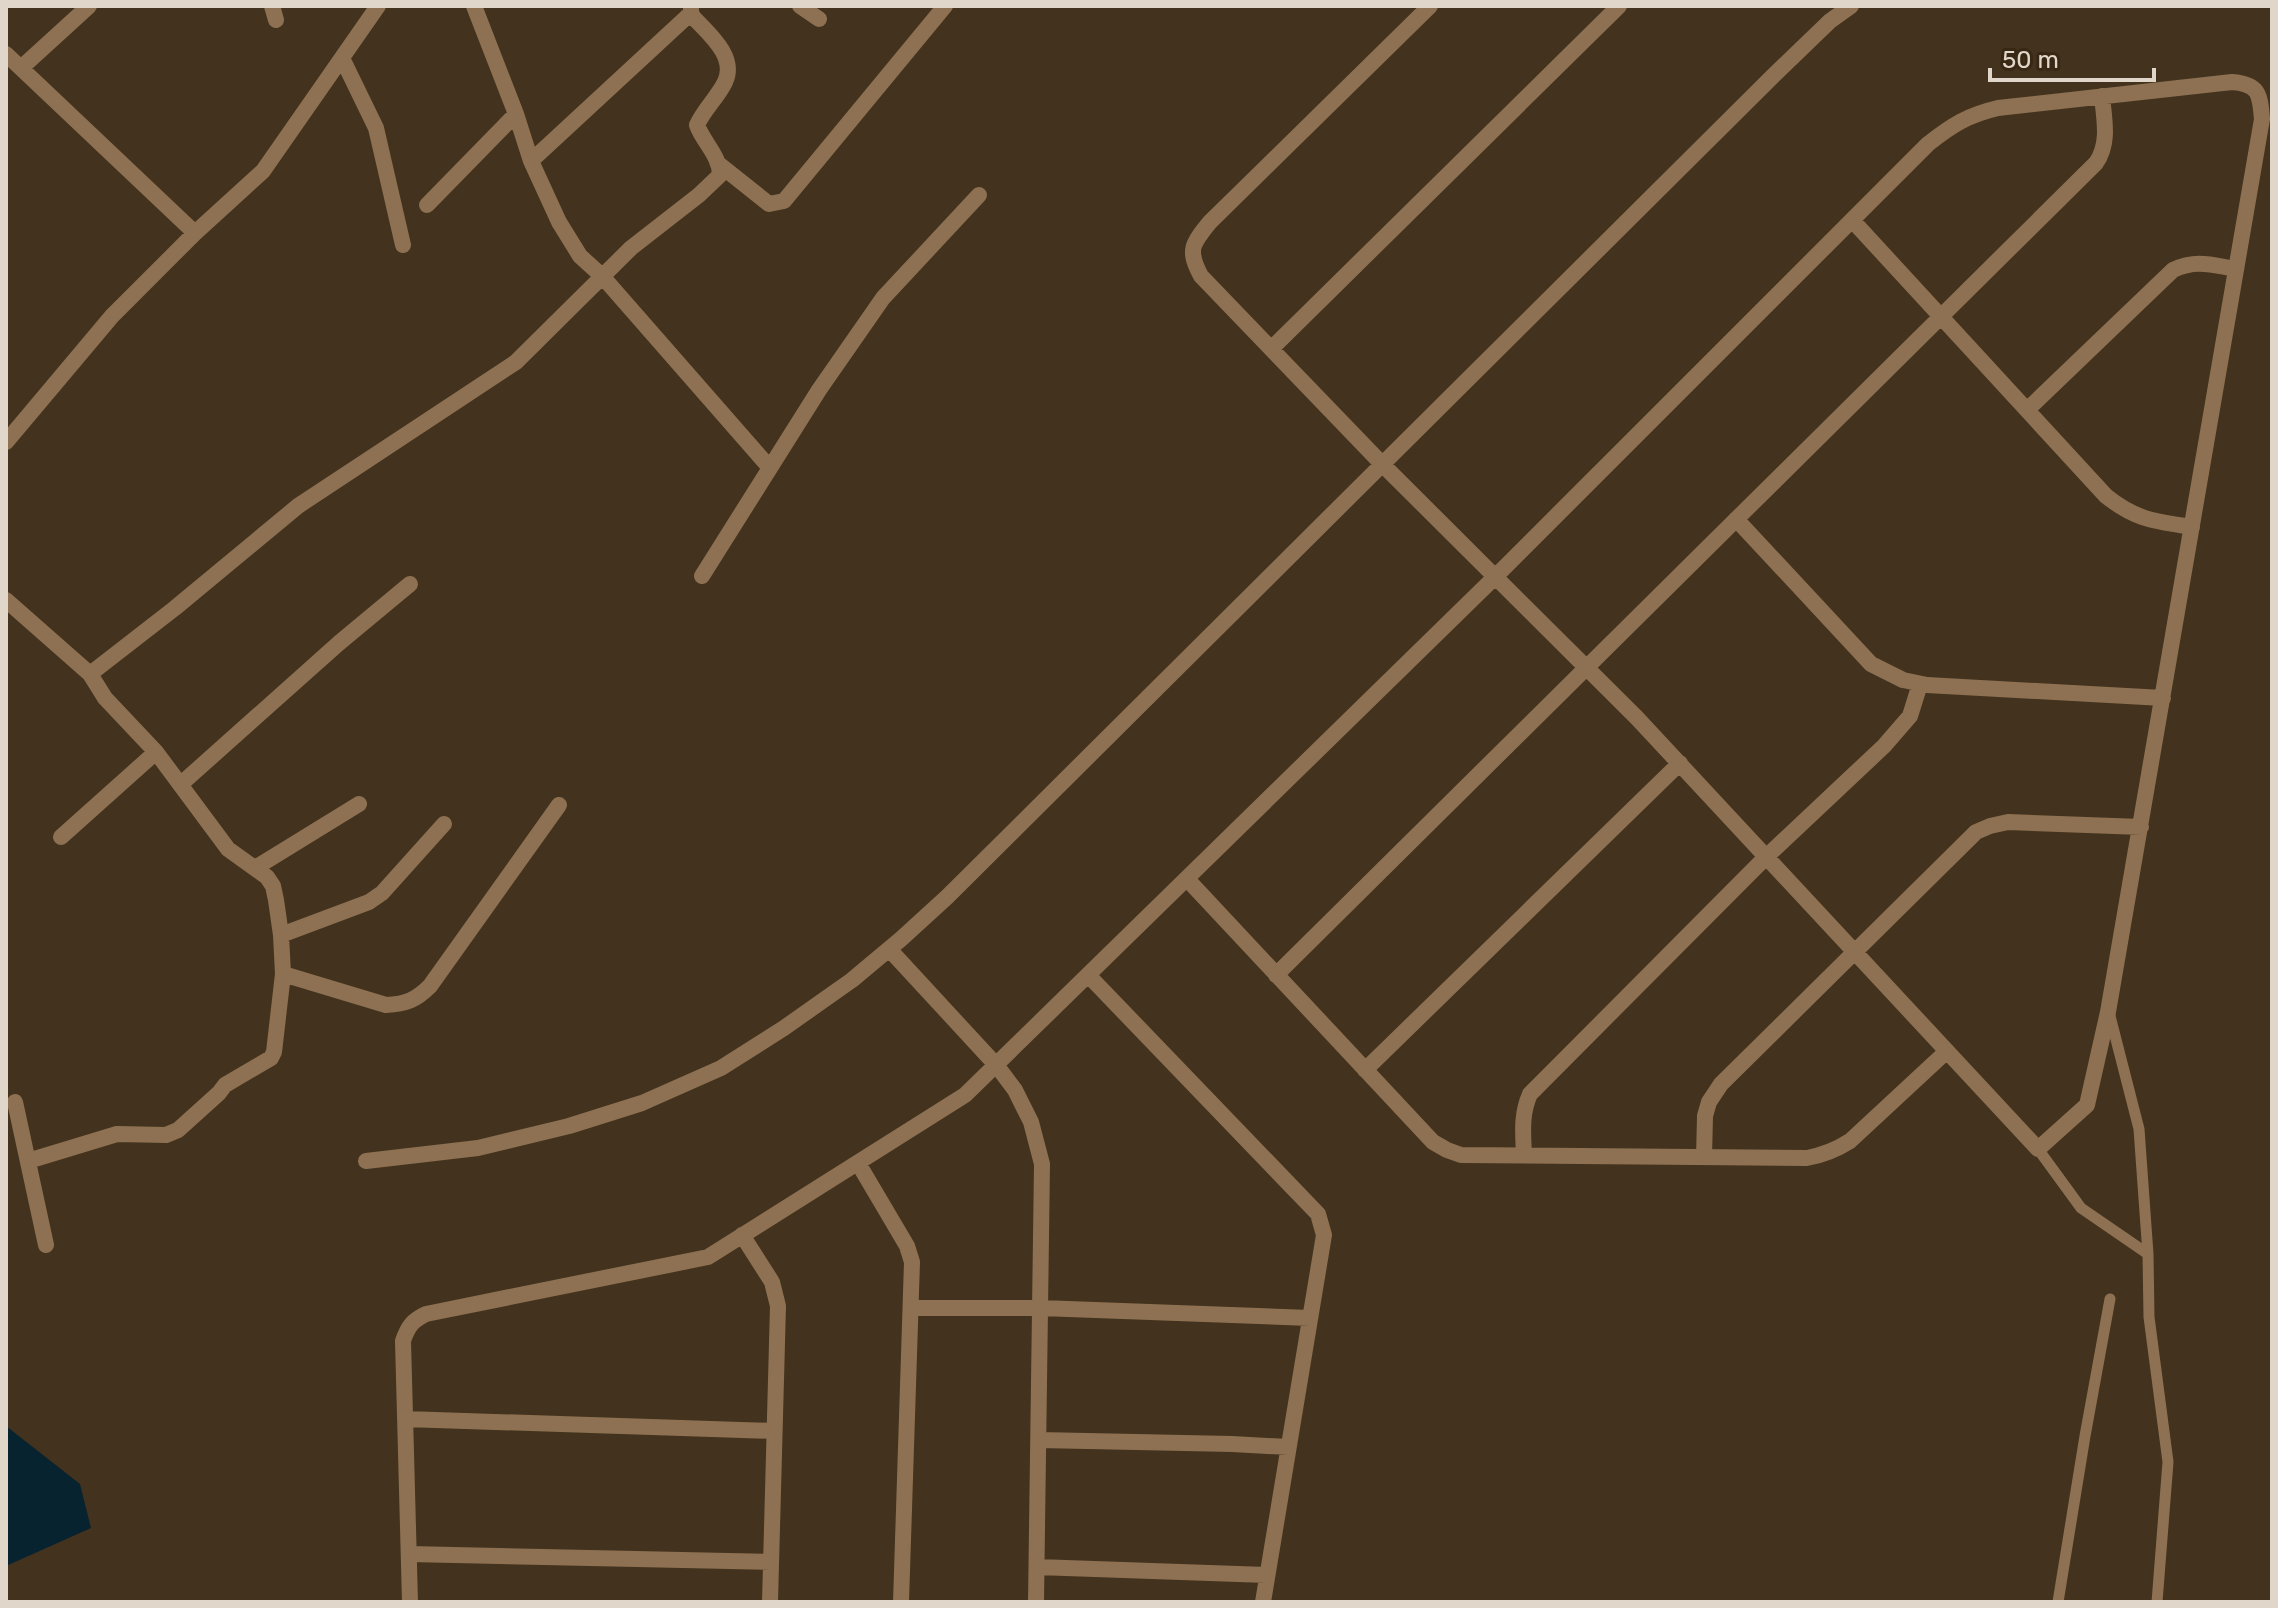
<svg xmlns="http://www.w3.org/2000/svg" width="2278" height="1608" font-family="Rubik,sans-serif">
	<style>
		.water { fill: #07232f }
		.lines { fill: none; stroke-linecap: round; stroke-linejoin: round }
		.service { stroke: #8d7152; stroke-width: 11 }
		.minor { stroke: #8d7152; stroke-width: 16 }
	</style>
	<rect width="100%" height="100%" fill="#43321d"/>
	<path class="water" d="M6 1426 80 1484 91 1528 6 1566Z"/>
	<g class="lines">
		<path class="service" d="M2110 1016 2139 1129 2148 1254 2149 1317 2168 1462 2157 1602
			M2038 1149 2081 1208 2148 1254
			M2058 1602 2085 1436 2110 1299"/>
		<path class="minor" d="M272 6 276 20
			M474 6 516 114 531 161 559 222 580 256 602 276 770 468
			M800 6 819 19
			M6 54 195 233
			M342 58 376 128 403 245
			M21 68 89 6
			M531 161 691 13
			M720 165 769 204 784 201 945 6
			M427 205 516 114
			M1852 220 2106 496C2136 520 2154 521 2192 527
			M1271 349 1619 6
			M2027 410 2173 270C2196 259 2212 265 2236 269
			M6 442 112 316 195 233 263 171 378 6
			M1736 519 1871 664 1903 680 1927 685 2163 698
			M702 576 819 390 883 298 979 195
			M6 600 90 674 105 698 156 752 228 849 267 877 273 886 276 900 281 935 283 974 386 1005C406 1004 416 1000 430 986L559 805
			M90 674 175 608 298 506 516 362 631 248 699 195 720 175C720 156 703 142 697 125 704 109 718 97 725 82 737 57 709 34 694 18L691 13V6
			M181 784 339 643 410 584
			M61 837 156 752
			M255 868 359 804
			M1187 879 1433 1142 1447 1150 1461 1155 1807 1158C1823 1155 1836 1150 1850 1141L1947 1051
			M281 935 369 902 382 893 444 824
			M889 949 997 1066 1015 1090 1031 1122 1042 1164 1036 1602
			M1276 975 2096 163C2110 143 2104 119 2102 96
			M1089 976 1318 1214 1324 1235 1263 1602
			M1365 1070 1680 763
			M15 1102 46 1245
			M1524 1155C1523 1133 1521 1114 1530 1094L1766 857 1884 746 1910 716 1920 684
			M1704 1157 1705 1116 1709 1102 1721 1084 1976 832 1990 826 2008 822 2141 827
			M28 1161 117 1134 166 1135 178 1130 219 1093 225 1085 271 1058 274 1052 283 974
			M366 1161 478 1148 569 1126 642 1103 721 1068 784 1028 852 980 901 939 947 897 1774 75 1830 21 1851 6
			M858 1163 907 1246 912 1262 901 1602
			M742 1235 772 1282 778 1306 770 1602
			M912 1308H1041L1310 1318
			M405 1419 774 1431
			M1039 1440 1232 1444 1288 1447
			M409 1554 771 1562
			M1037 1567 1267 1575
			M410 1602 403 1341C408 1326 413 1320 426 1314L708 1257 965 1095 1495 577 1928 144C1952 125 1968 115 1998 108L2232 82C2259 84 2260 94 2262 119L2108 1012 2087 1105 2038 1149 1637 718 1382 464 1201 276C1187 250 1192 244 1210 222L1430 6"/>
	</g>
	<rect width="2278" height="1608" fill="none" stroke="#e1d6ca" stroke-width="16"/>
	<path d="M1990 68v12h164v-12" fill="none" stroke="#e1d6ca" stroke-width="4"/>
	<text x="2002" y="68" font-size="24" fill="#e1d6ca" stroke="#382813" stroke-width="6" paint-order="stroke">50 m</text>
</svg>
